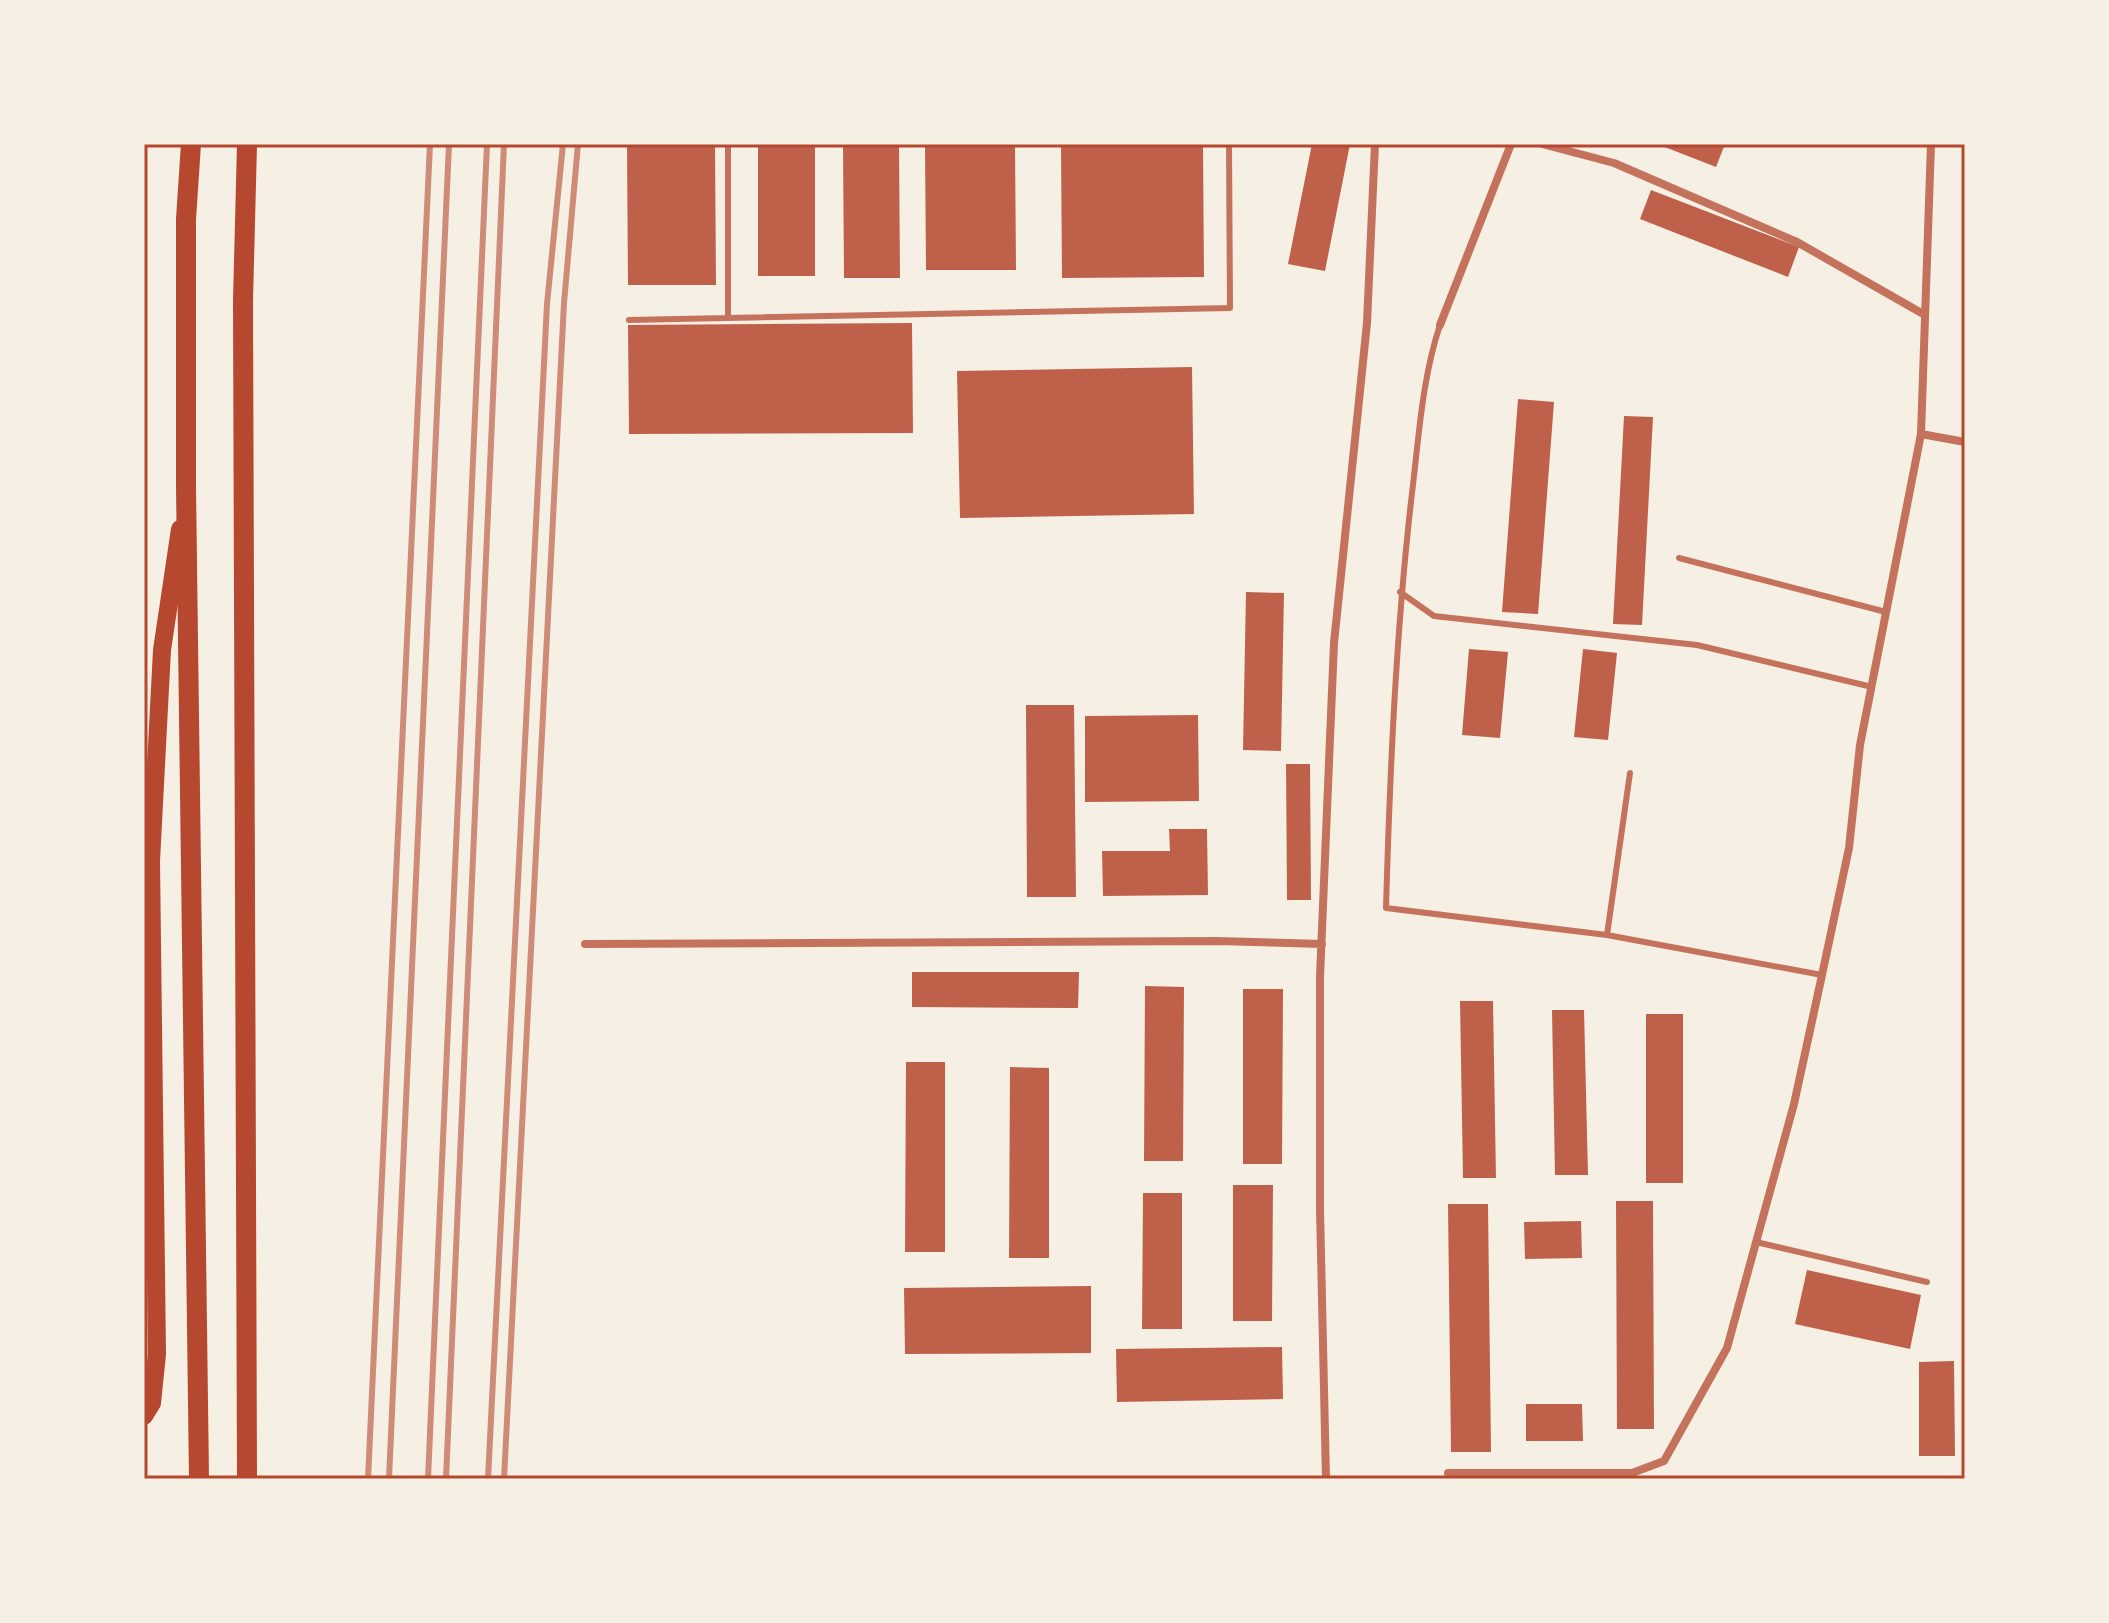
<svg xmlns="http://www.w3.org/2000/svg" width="2109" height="1623" font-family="'PT Sans Narrow',sans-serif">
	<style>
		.building { fill: #bf614a }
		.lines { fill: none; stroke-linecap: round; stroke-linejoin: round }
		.service { stroke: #c5725c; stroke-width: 6 }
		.minor { stroke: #c5725c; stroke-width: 8 }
		.primary { stroke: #b5482f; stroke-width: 18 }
		.trunk { stroke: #b5482f; stroke-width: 20 }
		.rail { stroke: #cf8b77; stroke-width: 6 }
		.neatline { fill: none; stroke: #b5482f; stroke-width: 3 }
	</style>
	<rect width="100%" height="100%" fill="#f6efe4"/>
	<path class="building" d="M627 144H715L716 285H628Z
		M758 144H815V276H758Z
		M843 144H899L900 278H844Z
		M925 144H1015L1016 270H926Z
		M1061 144H1203L1204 277 1062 278Z
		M1312 144H1350L1325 271 1288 264Z
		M1657 144H1725L1716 167Z
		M1651 190 1799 247 1788 277 1640 219Z
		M912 323 913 433 629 434 628 325Z
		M1192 367 1194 514 960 518 957 371Z
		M1518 399 1554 402 1538 614 1502 612Z
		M1624 416 1653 417 1642 625 1613 624Z
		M1246 592 1284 593 1281 751 1243 750Z
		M1469 649 1508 652 1500 738 1462 735Z
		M1583 649 1617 653 1608 740 1574 737Z
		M1026 705H1074L1076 897H1027Z
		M1198 715 1199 801 1085 802V716Z
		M1286 764H1310L1311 900H1287Z
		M1169 829H1207L1208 895 1103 896 1102 851H1170Z
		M912 972H1079L1078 1008 912 1007Z
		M1145 986 1184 987 1183 1161H1144Z
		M1243 989H1283L1282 1164H1243Z
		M1460 1001H1493L1496 1178H1463Z
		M1552 1010H1584L1588 1175H1555Z
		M1646 1014H1683V1183H1646Z
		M906 1062H945V1252H905Z
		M1010 1067 1049 1068V1258H1009Z
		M1233 1185H1273L1272 1321H1233Z
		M1143 1193H1182V1329H1142Z
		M1616 1201H1653L1654 1429H1617Z
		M1448 1204H1488L1491 1452H1451Z
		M1581 1221 1582 1258 1525 1259 1524 1222Z
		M1807 1270 1921 1295 1910 1349 1795 1324Z
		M1091 1286V1353L905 1354 904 1288Z
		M1282 1347 1283 1399 1117 1402 1116 1349Z
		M1954 1361 1955 1456H1919V1362Z
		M1526 1404H1582L1583 1441H1526Z"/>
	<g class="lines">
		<path class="service" d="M728 318V144
			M629 320 1230 308 1229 144
			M1440 325C1422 379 1419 436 1412 493 1396 631 1390 769 1386 908L1607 935 1822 975
			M1679 558 1886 612
			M1400 592 1434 616 1697 645 1872 687
			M1607 935 1630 773
			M1756 1242 1927 1282"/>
		<path class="minor" d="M1542 144 1614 163 1797 242 1925 315
			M1440 325 1511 144
			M1921 434 1965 442
			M585 944 1217 941 1322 944
			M1448 1473H1632L1664 1461 1727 1348 1794 1104 1822 975 1849 848 1860 745 1921 434 1931 144
			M1326 1479 1320 1209V977L1334 643 1367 323 1375 144"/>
		<path class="primary" d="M144 1416 152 1403 157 1354 151 861 162 650 180 529"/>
		<path class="trunk" d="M191 144 186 219V487L199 1479
			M247 144 243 301 247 1479"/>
		<path class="rail" d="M368 1479 430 144
			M389 1479 449 144
			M428 1479 487 144
			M446 1479 504 144
			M488 1479 547 304 563 144
			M504 1479 564 303 578 144"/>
	</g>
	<rect width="2109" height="1623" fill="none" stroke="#f6efe4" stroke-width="292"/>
	<rect x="146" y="146" width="1817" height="1331" class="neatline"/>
</svg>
